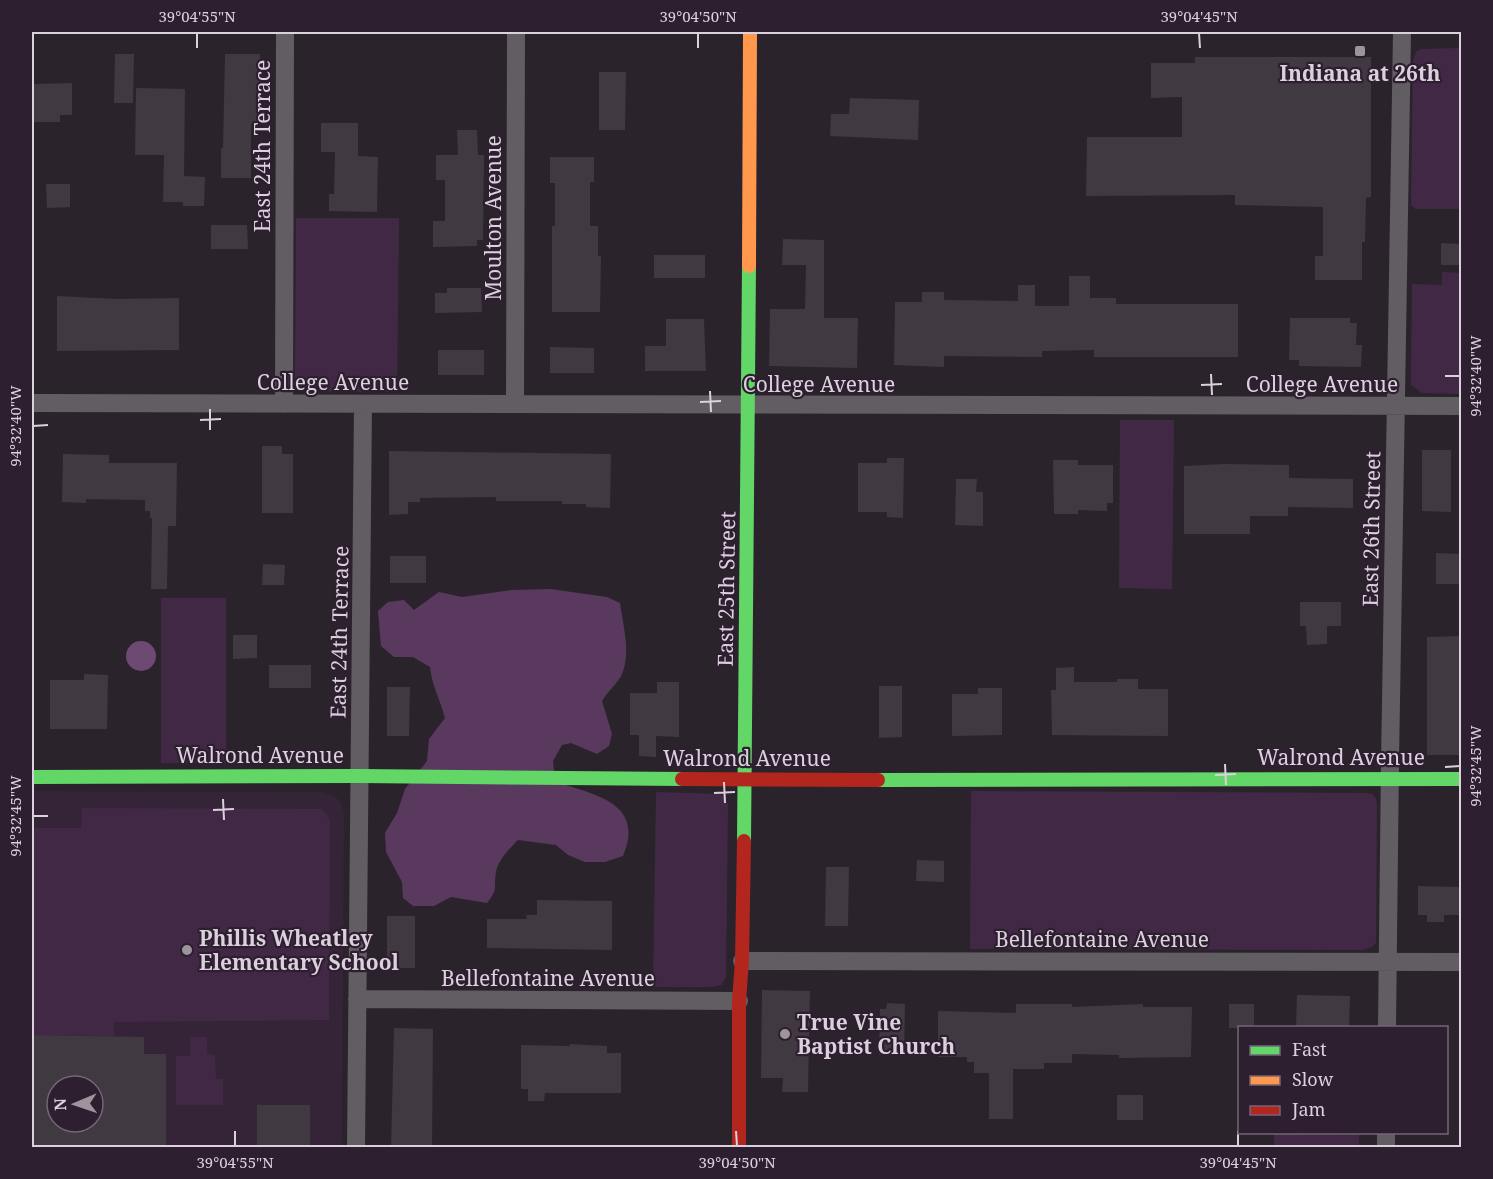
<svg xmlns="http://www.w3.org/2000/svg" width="1493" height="1179" font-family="'Noto Serif',serif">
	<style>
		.built { fill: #352337; fill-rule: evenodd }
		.green { fill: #412946 }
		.forest { fill: #5a395f }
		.water { fill: #6d4973 }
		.building { fill: #403941; fill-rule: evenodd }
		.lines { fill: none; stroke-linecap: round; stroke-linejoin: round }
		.street { stroke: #615d62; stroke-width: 18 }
		.fast { stroke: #63d668; stroke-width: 14 }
		.slow { stroke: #ff974d; stroke-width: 14 }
		.jam { stroke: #b3261e; stroke-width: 14 }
		.ticks { fill: none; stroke: #dbd1dc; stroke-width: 2 }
		.poi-dot { fill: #9d949e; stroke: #2e1f30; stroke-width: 2 }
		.labels { text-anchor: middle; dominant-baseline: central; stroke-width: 4.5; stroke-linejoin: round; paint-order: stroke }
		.poi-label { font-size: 21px; font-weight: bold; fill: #dbd1dc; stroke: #2e1f30; text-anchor: start }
		.street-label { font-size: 21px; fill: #dbd1dc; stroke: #2e1f30 }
		.neatline { fill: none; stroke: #dbd1dc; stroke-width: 2 }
		.ticks-label { font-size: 15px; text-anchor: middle; fill: #dbd1dc }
	</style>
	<rect width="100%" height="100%" fill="#2b232c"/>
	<path class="built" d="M32 791 321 792 335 796 341 803 344 814 342 1147 32 1148ZM57 1086H93V1122H57Z"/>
	<path class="green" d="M1461 48V209H1416L1411 205 1413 61 1416 52 1421 49Z
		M296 218H399L397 392 307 391 299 388 295 381Z
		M1442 272 1461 273V394L1422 393 1411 385 1412 284 1442 285Z
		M1120 420H1174L1172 589 1119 588Z
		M161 598H226V763H161Z
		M971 791 1364 793 1372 794 1376 799 1377 804 1376 943 1372 947 1363 950 970 949Z
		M656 792 720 794 725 797 728 805 726 978 721 985 712 987H653Z
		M82 808 322 809 330 820 329 1020 114 1022V1036L32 1035V828H81Z
		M190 1037H207V1054L215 1055 216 1079H223V1105H176V1056H190Z
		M1274 1134 1359 1135V1147H1274Z"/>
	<path class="forest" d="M550 589 607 597 620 603C623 625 631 653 622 674 618 683 607 692 602 701L612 734 609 746 597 754 571 743 562 745 553 761 555 781C592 795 646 801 623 856L605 862H585L568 855 556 845 518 840C510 848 498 860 496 872 493 890 499 887 487 903L451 897 434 906H413L403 898 402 882 386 852 385 833 397 813 405 789 427 761 429 739 445 718C440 699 432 686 430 667L413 657H394L381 646 378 611 388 602 404 600 414 610 439 592 462 597 512 590Z"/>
	<path class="water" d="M126 656a15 15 0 1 1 30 0a15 15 0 1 1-30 0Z"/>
	<path class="building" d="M115 54H134L133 103H114Z
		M225 54H260L259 124H251V178H221V148H223Z
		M1195 57H1371V197L1366 198 1365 242H1362V280H1315V256H1323V207L1235 205V195L1086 196 1087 137H1182V97L1151 98V63H1195Z
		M599 72H626L625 130H599Z
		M72 83V115H60V122H32V84Z
		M136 88 185 89 184 176 205 177 204 206H183V202H163L164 155H135Z
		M850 98 919 100 918 140 830 136 831 114H849Z
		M321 123H358V156L378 157 377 212 329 211V194H334L335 152H321Z
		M457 130H477L478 155H484L483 240H477V246L433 247V221H445V180H436V155H458Z
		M550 157H594V182H590V226H598V256H601L600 312H552V226H555V183H550Z
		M46 184H70V207L47 208Z
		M211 225H247L248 249H211Z
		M783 239 824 240V318H858L857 368 769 366 770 309H805L806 265H782Z
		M1441 243 1461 244V265H1441Z
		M654 255H705V278H654Z
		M1069 276H1090V298H1116V304H1238V357H1094V350L1042 351V357L944 356V367L894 365 895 302H922V292H944V300L1018 301V285H1035V306H1069Z
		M447 288H481L482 312 435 313V293H447Z
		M57 296 116 299 179 298V350L57 351Z
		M1290 318H1350V323H1357L1356 345H1362L1361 367 1299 366V360H1289Z
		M666 319H704L706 371H645V346H666Z
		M550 347 594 348V373H550Z
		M438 350H484V375H438Z
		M262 446H282V454H293V513H262Z
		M1422 450H1451V512L1422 511Z
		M389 451 611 454 610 508 586 507V504H562V501H496V497L420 498V502H408V514L389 515Z
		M63 454 109 455V463H177L176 526H168L167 589H151L152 518H150V511H145V500L86 499V503L62 502Z
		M887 458H904L903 518 887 517V512H858V463H887Z
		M1053 460H1078V465H1113V503H1107V511L1078 510V514H1054Z
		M1224 464 1289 465V478L1353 479V508L1288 507V516H1250V534H1184V466Z
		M956 479H977L976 492H983V526L955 525Z
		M1436 553 1461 554V584H1436Z
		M390 556H426V583H390Z
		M263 564 285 565 284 585H262Z
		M1300 602H1341V626H1327V644L1307 645 1306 626H1300Z
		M233 635H257V658L233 659Z
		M1461 636V755H1427V637Z
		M269 665H311V688H269Z
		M1074 667V682H1117V679H1138V689H1168V736L1052 735 1051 690H1056V668Z
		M84 674 108 675 107 729H50V680H84Z
		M657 682H679V737L656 736V757L639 756V735H630V693H657Z
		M879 686H902V737L879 738Z
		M387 687H410L409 736H387Z
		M978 688H1002V735L952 736V694H978Z
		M917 860 944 861V882L916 881Z
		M826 867H849L848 926H825Z
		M1418 886 1460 887V915H1444V922H1427V915H1418Z
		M537 900 612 901V950L487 948V919H527L526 915H537Z
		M387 916H415V968H387Z
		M762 990 810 991 808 1092H782L783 1078H761Z
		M1297 995 1350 996 1349 1028H1296Z
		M887 1003 905 1004 904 1056 879 1055 880 1009H886Z
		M1016 1004H1072V1007L1143 1004V1007H1192L1191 1057 1119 1058V1055L1072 1054V1063H1044V1069H1013V1119H989V1073H974V1062H967V1057H938V1011L1016 1013Z
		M1229 1004H1254V1028H1229Z
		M394 1028 433 1029 432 1148H391Z
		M32 1035 144 1037V1054H166V1148H32ZM57 1086H93V1122H57Z
		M570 1044 607 1046V1053H621V1093H545L544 1101H528V1089H521V1045L570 1046Z
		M1117 1095H1143V1120H1117Z
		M257 1105H310V1148H257Z"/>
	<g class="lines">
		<path class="street" d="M32 403 1462 406
			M284 404 285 32
			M515 404 516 32
			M742 961 1462 962
			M357 999 739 1001
			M1387 1028 1390 762 1402 32
			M356 1148 363 404
			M1386 1148V1132"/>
		<path class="fast" d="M32 777 360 776 682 779
			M878 780 1462 779
			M744 841 749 266"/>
		<path class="slow" d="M749 266 750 32"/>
		<path class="jam" d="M682 779 878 780
			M739 1148V1001L742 961 744 841"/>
	</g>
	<path class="ticks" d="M197 33V48M698 33V48M1199 33 1200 48M1211 374 1212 395M1445 376H1460M1201 385 1222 384M710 391 711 412M700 402 721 401M210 409V430M200 420 221 419M33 426 48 425M1225 764 1226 785M1445 767 1460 766M1215 775 1236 774M724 782 725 803M714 793 735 792M223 799 224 820M213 810 234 809M33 816H48M235 1131V1146M736 1131 737 1146M1238 1131V1146"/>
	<g class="poi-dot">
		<rect x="1354" y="45" width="12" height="12" rx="3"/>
		<circle cx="187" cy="950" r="6"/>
		<circle cx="785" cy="1034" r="6"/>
	</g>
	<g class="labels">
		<g class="poi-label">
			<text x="1360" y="73" text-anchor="middle">Indiana at 26th</text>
			<text x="199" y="938">Phillis Wheatley<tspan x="199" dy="24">Elementary School</tspan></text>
			<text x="797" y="1022">True Vine<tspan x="797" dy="24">Baptist Church</tspan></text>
		</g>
		<g class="street-label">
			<text transform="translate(262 146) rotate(-90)">East 24th Terrace</text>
			<text transform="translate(493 218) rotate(-90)">Moulton Avenue</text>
			<text x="333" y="382">College Avenue</text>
			<text x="819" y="384">College Avenue</text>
			<text x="1322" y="384">College Avenue</text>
			<text transform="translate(1371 529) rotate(-89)">East 26th Street</text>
			<text transform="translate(726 589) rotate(-89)">East 25th Street</text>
			<text transform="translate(339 632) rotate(-89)">East 24th Terrace</text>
			<text x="260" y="755">Walrond Avenue</text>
			<text x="1341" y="757">Walrond Avenue</text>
			<text x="747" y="758">Walrond Avenue</text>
			<text x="1102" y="939">Bellefontaine Avenue</text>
			<text x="548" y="978">Bellefontaine Avenue</text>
		</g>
	</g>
	<rect width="1493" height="1179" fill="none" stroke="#2e1f30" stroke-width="66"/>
	<rect x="1238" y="1026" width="210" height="108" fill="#2e1f30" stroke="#736675" stroke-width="1.5"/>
	<rect x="1250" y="1046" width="30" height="9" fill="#63d668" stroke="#736675" stroke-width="1.5"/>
	<text x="1292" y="1056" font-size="18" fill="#dbd1dc">Fast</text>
	<rect x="1250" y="1076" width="30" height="9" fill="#ff974d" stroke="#736675" stroke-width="1.5"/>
	<text x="1292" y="1086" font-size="18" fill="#dbd1dc">Slow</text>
	<rect x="1250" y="1106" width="30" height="9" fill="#b3261e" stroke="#736675" stroke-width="1.5"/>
	<text x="1292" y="1116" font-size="18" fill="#dbd1dc">Jam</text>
	<g transform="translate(75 1104) rotate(268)"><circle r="28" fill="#2e1f30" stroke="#736675" stroke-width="1.5"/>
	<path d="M0-4.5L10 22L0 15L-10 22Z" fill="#9d949e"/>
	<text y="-9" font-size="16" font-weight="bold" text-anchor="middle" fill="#dbd1dc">N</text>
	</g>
	<rect x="33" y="33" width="1427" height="1113" class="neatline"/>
	<g class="ticks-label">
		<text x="197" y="22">39°04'55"N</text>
		<text x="698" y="22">39°04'50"N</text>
		<text x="1199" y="22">39°04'45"N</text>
		<text transform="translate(1476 376) rotate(-90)" y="5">94°32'40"W</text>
		<text transform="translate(16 426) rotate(-90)" y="5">94°32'40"W</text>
		<text transform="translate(1476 766) rotate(-90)" y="5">94°32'45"W</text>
		<text transform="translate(16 816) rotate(-90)" y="5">94°32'45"W</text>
		<text x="235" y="1168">39°04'55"N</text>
		<text x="737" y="1168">39°04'50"N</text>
		<text x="1238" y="1168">39°04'45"N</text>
	</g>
</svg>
